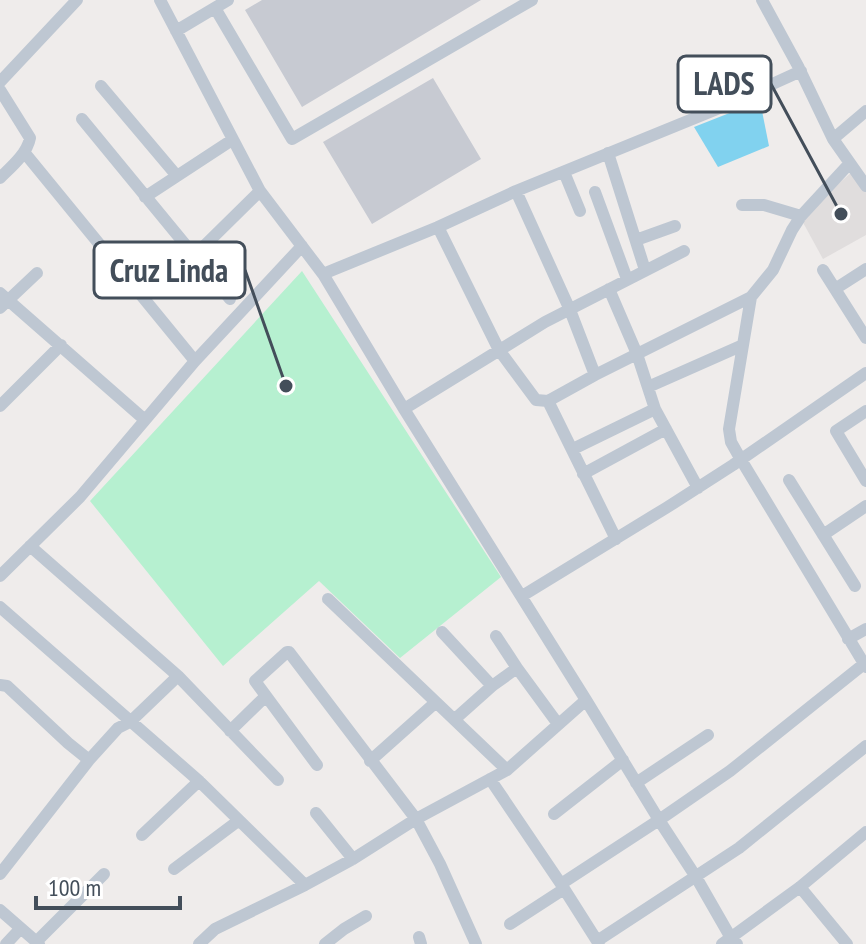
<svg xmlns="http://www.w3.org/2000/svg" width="866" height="944" font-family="'PT Sans Narrow',sans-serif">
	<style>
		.education { fill: #e0dddd }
		.green { fill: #b6f0d0 }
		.water { fill: #81d2ef }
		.building { fill: #c7cad2 }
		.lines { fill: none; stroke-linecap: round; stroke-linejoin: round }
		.minor { stroke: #bec7d2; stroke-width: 12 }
		.leader { fill: none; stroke: #434e5a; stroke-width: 3 }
		.callout-dot { fill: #434e5a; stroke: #fff; stroke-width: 3 }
		.callout { fill: #fff; stroke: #434e5a; stroke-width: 3 }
		.callout-label { font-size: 32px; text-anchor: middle; font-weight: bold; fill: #434e5a }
	</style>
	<rect width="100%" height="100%" fill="#efeceb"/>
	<path class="education" d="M852 172 866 192V235L823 259 800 217Z"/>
	<path class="green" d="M302 271 501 577 400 658 319 581 223 666 90 501Z"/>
	<path class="water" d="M760 101 769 146 718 167 694 127Z"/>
	<path class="building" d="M262 0H481L302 107 245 10Z
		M433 78 481 159 372 224 323 142Z"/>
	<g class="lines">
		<path class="minor" d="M160 0 260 191 323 274 404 409 586 700 659 820 696 877 731 938 737 944
			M762 0 798 66 833 139 866 186
			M215 8 292 139 532 0
			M176 31 228 0
			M0 82 77 0
			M101 86 177 176
			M0 90 30 138C27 154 11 167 0 178
			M82 119 230 299
			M833 139 866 111
			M24 152 195 361
			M608 153 645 270
			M849 164 801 216 792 230 773 270 751 297 729 429 731 442 740 458 866 667
			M564 172 580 211
			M516 191 570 310 595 375
			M595 192 627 279
			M145 197 232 140
			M742 205H764L801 216
			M438 227 499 350 536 400 548 401 595 375 751 297
			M636 240 675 226
			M195 255 260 191
			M823 270 866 338
			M323 274 438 227 516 191 722 107 801 71
			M609 289 637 354 655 409 698 488
			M835 289 866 269
			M0 293 145 420
			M0 308 37 273
			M648 387 743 345
			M548 401 616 539
			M0 406 61 345
			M404 409 545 322 684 251
			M866 411 836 431 866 481
			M573 449 655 409
			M583 474 666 429
			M789 480 855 586
			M823 535 866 506
			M30 546 178 676 278 780
			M0 576 80 497 195 361 302 246
			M522 596 666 508 733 465 866 373
			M328 599 507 770
			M0 607 199 781 305 885
			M442 632 492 686
			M496 636 517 668 558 724
			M848 639 866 629
			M0 685 7 686 68 743 89 760
			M455 719 492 686 517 668
			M230 731 266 696
			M370 761 435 703
			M317 765 255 681 287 652H289L416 819 440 864 476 944
			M490 779 561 884 599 944
			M636 783 708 735
			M316 813 353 859
			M554 814 623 760
			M142 835 199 781
			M174 869 238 821
			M0 874 89 760 118 728 130 722 178 676
			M561 884 659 820 730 771 864 664
			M800 887 847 944
			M0 910 39 944
			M510 924 564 889
			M419 937 421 944
			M597 941 739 848 866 746
			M36 942 104 874
			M6 944 20 929
			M199 944 215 929 305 885 353 859 416 819 507 770 586 700
			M325 944 344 929 366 916
			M722 944 800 887 866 832"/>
	</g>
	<path class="leader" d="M841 214L771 84M286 386L245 270"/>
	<g class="callout-dot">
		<circle cx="841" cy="214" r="8"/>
		<circle cx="286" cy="386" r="8"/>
	</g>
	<g class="callout">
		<rect x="678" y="56" width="93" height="56" rx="8"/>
		<rect x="94" y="242" width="151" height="56" rx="8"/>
	</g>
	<g class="callout-label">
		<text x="724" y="95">LADS</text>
		<text x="169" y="282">Cruz Linda</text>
	</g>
	<path d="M36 896v12h144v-12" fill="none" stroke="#434e5a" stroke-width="4"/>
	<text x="48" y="896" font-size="24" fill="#434e5a" stroke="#ffffff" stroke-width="6" paint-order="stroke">100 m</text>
</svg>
